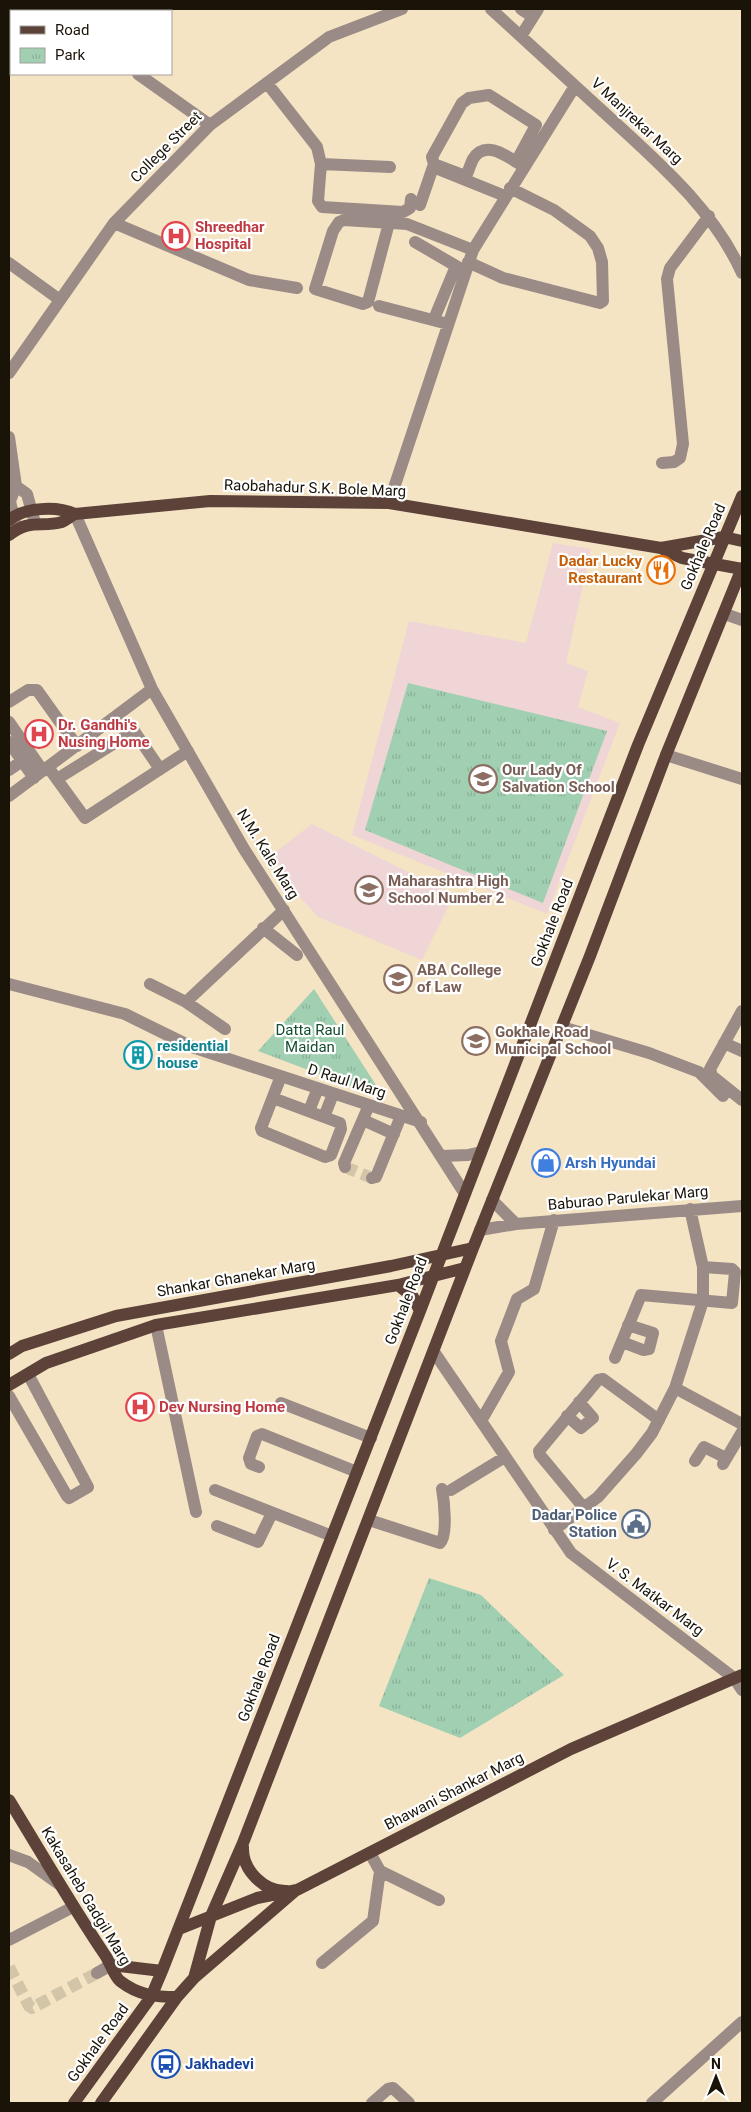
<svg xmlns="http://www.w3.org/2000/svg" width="751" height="2112" font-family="Roboto,sans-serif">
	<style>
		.education { fill: #efd5d5 }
		.park { fill: url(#park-tufts) }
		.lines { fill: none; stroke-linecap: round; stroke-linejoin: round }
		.minor-tunnel { stroke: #d3c5a8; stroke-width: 12; stroke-dasharray: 12 6; stroke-linecap: butt }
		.minor { stroke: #9b8b86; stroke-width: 12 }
		.major { stroke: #5c4239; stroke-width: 12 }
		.labels { text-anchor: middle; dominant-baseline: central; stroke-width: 4.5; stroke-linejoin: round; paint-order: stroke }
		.street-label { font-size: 15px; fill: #1a1408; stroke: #fff }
		.health-label { font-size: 15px; font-weight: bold; fill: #be3a42; stroke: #fff; text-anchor: start }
		.food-label { font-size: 15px; font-weight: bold; fill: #c56008; stroke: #fff; text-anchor: end }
		.education-label { font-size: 15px; font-weight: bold; fill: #785e54; stroke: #fff; text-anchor: start }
		.park-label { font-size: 15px; fill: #144f31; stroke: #fff }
		.culture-label { font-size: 15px; font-weight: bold; fill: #0d838f; stroke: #fff; text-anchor: start }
		.shop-label { font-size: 15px; font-weight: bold; fill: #366cbe; stroke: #fff; text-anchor: start }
		.service-label { font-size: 15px; font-weight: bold; fill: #4e5e75; stroke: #fff; text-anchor: end }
		.transit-label { font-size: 15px; font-weight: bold; fill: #164399; stroke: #fff; text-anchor: start }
	</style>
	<defs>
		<pattern id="park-tufts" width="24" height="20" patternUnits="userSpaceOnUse" patternTransform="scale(1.25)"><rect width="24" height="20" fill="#a1cfb2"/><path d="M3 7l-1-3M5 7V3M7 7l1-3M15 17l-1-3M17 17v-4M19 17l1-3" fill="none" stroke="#8ab198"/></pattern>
	</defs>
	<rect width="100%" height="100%" fill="#f4e4c4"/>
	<path class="education" d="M553 543 591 549 566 663 588 671 578 707 620 723 547 914 352 835 409 621 526 643Z
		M312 824 454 895 422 960 318 917 289 885 273 854Z"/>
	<path class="park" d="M408 683 607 731 543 903 365 830Z
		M314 989 385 1099 258 1051Z
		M429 1578 481 1595 564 1675 460 1738 379 1706Z"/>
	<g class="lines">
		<path class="minor-tunnel" d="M345 1167 372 1178
			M9 1967 29 2006 32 2008 97 1973"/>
		<path class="minor" d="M46 9 50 11
			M491 9C530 45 570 81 609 117 660 164 713 209 742 273
			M521 9 533 17
			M29 11 30 9
			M521 36 538 9
			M9 39 11 36
			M138 74 210 125
			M267 83 317 147 321 164 390 167
			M516 162 536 125 489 95 469 98 462 103 432 157 434 164 463 175 467 174C469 169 471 163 473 159 486 138 509 158 523 166
			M321 164 318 201 322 207 403 212 410 208 411 199
			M420 205 433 167 505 196
			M114 223 249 280 297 288
			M389 223 368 302 363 304 315 289 333 231 339 222 344 220 407 224 473 250
			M415 242 463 270
			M468 262 503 278 600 303 603 301 602 262 598 248 590 236 554 210 510 188
			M9 263 60 300
			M379 306 448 324
			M434 319 456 266
			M9 373 114 223 210 125 329 37 402 9
			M9 437 16 486 27 494 35 523
			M662 463 674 462 680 458 683 444 667 279 670 268 709 216
			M16 486 10 501 16 527
			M389 503 473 250 575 86
			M75 514 152 689 244 849 465 1194
			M725 614 742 620
			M9 702 28 690H37L77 746
			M9 722 43 771
			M9 742 34 778
			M666 755 742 779
			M48 767 85 818 188 751
			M9 770 22 761
			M57 779 134 731 160 769
			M9 796 152 689
			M263 928 297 955
			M9 984 125 1014 192 1047 421 1122
			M150 984 186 1002 284 910
			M186 1002 225 1029
			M742 1011 710 1069 712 1076 742 1100
			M562 1027 649 1053 699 1072 723 1096
			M724 1043 742 1051
			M273 1098 340 1123 341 1129 331 1155 325 1157 262 1131 261 1128 281 1076
			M309 1111 318 1088
			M324 1117 333 1094
			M363 1120 394 1134
			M442 1156 468 1155 481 1152
			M345 1167 344 1163 369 1105
			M372 1178 376 1177 401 1116
			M492 1200 516 1224
			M480 1230 516 1224 742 1206
			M156 1325 196 1512
			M622 1342 643 1350 649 1349 653 1333 628 1325
			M434 1352 571 1553 734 1678 742 1690
			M615 1358 641 1295 732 1303 735 1272 732 1269 703 1267
			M675 1388 742 1424
			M9 1396 67 1496 69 1498 88 1487 28 1374
			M281 1403 371 1438
			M567 1416 581 1428 593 1418 579 1402
			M481 1421 509 1372 501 1341 517 1299 534 1289 554 1220
			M695 1461 704 1447 726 1458
			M723 1464 742 1432
			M259 1467 251 1464 249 1458 257 1436 262 1434 357 1472
			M215 1490 332 1536
			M451 1490 505 1457
			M584 1508 540 1455 539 1451 598 1380 603 1379 659 1420
			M369 1520 440 1543C448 1536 444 1500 442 1489
			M217 1526 258 1542 272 1513
			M554 1530 598 1497 636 1454 652 1433 675 1388 703 1301V1267L690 1209
			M9 1855 28 1862 60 1885
			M380 1871 439 1900
			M9 1940 73 1907
			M322 1963 373 1921 380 1871 370 1853
			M97 1973 111 1965
			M372 2103 388 2089 393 2088 409 2103
			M652 2103 742 2022"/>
		<path class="major" d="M9 520C25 507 57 506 75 514
			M9 535C31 518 41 528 62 522 66 520 71 516 75 514L210 501 389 503 661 548 724 537 742 541
			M661 548 682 558 742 569
			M398 1285 413 1297 420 1311
			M9 1354 22 1346 116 1316 391 1266 473 1248
			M9 1385 46 1363 156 1325 398 1285 465 1268
			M9 1800C41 1852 71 1905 105 1955 110 1962 114 1976 120 1981 138 1995 155 1997 177 1997
			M243 1847C242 1870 264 1892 287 1891
			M179 1929 257 1898 297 1890 571 1749 742 1675
			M111 1965 162 1971
			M194 1978 295 1891
			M74 2103 151 1997 162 1971 420 1311 638 745 742 496
			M101 2103 177 1997 194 1978 211 1916 243 1843 473 1248 590 956 666 755 742 568"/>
	</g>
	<defs>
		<symbol id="hospital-ring" viewBox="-11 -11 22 22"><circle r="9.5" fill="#fff" stroke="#e0444e" stroke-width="1.5"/><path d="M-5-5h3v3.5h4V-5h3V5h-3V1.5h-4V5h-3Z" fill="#e0444e"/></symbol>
		<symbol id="restaurant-ring" viewBox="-11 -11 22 22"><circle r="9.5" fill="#fff" stroke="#e8710a" stroke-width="1.5"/><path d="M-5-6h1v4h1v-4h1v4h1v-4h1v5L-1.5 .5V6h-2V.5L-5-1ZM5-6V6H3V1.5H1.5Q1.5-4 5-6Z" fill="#e8710a"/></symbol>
		<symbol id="school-ring" viewBox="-11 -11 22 22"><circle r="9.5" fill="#fff" stroke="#8d6e63" stroke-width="1.5"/><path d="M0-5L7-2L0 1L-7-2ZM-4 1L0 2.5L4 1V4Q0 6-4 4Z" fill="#8d6e63"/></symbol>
		<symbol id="university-ring" viewBox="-11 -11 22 22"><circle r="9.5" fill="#fff" stroke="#8d6e63" stroke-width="1.5"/><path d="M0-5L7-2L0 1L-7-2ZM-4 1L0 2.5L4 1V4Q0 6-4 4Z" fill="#8d6e63"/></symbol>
		<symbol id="building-ring" viewBox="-11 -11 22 22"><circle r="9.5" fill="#fff" stroke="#0f9aa8" stroke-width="1.5"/><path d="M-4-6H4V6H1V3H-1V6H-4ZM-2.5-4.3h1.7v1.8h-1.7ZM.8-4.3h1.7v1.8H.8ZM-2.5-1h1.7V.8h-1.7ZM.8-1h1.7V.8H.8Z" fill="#0f9aa8"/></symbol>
		<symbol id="shop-ring" viewBox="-11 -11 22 22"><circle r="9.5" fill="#fff" stroke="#3f7fe0" stroke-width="1.5"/><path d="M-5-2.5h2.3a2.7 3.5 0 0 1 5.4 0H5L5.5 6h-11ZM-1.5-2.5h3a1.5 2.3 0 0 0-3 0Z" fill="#3f7fe0"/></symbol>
		<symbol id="civic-ring" viewBox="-11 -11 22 22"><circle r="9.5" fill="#fff" stroke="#5c6f8a" stroke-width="1.5"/><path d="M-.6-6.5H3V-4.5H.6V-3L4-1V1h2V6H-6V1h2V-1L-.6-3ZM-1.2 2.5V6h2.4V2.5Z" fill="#5c6f8a"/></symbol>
		<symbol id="bus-ring" viewBox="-11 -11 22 22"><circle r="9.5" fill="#fff" stroke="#1a4fb4" stroke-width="1.5"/><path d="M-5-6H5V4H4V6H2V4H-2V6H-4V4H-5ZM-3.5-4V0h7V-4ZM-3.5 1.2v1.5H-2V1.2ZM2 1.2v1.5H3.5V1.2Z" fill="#1a4fb4"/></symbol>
	</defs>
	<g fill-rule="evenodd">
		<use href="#hospital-ring" x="160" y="220" width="32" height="32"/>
		<use href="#restaurant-ring" x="645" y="554" width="32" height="32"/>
		<use href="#hospital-ring" x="23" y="718" width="32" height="32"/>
		<use href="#school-ring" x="467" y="763" width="32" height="32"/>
		<use href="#school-ring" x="353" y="874" width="32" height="32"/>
		<use href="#university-ring" x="382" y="963" width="32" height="32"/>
		<use href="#school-ring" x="460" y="1025" width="32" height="32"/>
		<use href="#building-ring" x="122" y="1039" width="32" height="32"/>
		<use href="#shop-ring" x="530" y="1147" width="32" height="32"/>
		<use href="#hospital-ring" x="124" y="1391" width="32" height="32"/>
		<use href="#civic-ring" x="620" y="1508" width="32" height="32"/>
		<use href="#bus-ring" x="150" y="2048" width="32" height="32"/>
	</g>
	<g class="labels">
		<g class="street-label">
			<text transform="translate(637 121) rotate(43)">V Manjrekar Marg</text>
			<text transform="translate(166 147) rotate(-45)">College Street</text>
			<text transform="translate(315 488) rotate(2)">Raobahadur S.K. Bole Marg</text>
			<text transform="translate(703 547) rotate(-67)">Gokhale Road</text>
			<text transform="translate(268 854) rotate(58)">N.M. Kale Marg</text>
			<text transform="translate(552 923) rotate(-69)">Gokhale Road</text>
			<text transform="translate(347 1081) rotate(18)">D Raul Marg</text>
			<text transform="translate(628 1198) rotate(-5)">Baburao Parulekar Marg</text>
			<text transform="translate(236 1278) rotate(-10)">Shankar Ghanekar Marg</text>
			<text transform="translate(406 1301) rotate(-69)">Gokhale Road</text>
			<text transform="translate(655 1597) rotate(37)">V. S. Matkar Marg</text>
			<text transform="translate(259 1678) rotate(-69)">Gokhale Road</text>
			<text transform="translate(454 1791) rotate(-27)">Bhawani Shankar Marg</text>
			<text transform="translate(86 1896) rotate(59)">Kakasaheb Gadgil Marg</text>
			<text transform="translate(98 2043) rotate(-54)">Gokhale Road</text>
		</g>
		<g class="health-label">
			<text x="195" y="227">Shreedhar<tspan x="195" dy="17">Hospital</tspan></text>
			<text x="58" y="725">Dr. Gandhi's<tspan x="58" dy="17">Nusing Home</tspan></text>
			<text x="159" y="1407">Dev Nursing Home</text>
		</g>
		<g class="food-label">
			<text x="642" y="561">Dadar Lucky<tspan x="642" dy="17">Restaurant</tspan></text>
		</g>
		<g class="education-label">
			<text x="502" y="770">Our Lady Of<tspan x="502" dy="17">Salvation School</tspan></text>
			<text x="388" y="881">Maharashtra High<tspan x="388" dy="17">School Number 2</tspan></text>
			<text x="417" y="970">ABA College<tspan x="417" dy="17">of Law</tspan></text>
			<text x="495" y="1032">Gokhale Road<tspan x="495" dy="17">Municipal School</tspan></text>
		</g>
		<g class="park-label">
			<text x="310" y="1030">Datta Raul<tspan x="310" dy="17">Maidan</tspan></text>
		</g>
		<g class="culture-label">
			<text x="157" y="1046">residential<tspan x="157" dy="17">house</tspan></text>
		</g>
		<g class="shop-label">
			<text x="565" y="1163">Arsh Hyundai</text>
		</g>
		<g class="service-label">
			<text x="617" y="1515">Dadar Police<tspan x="617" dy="17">Station</tspan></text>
		</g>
		<g class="transit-label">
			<text x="185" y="2064">Jakhadevi</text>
		</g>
	</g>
	<rect width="751" height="2112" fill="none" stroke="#1a1408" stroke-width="20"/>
	<rect x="10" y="10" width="162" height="65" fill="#ffffff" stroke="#a3a19c"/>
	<rect x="20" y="26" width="25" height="8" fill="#5c4239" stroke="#a3a19c"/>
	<text x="55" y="35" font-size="15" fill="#1a1408">Road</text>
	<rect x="20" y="48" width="25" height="15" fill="url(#park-tufts)" stroke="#a3a19c"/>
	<text x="55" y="60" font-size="15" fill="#1a1408">Park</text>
	<g transform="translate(716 2077)" stroke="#ffffff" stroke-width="4" paint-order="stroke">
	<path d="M0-4L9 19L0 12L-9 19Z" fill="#1a1408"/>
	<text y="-8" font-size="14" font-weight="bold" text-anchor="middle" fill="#1a1408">N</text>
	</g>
</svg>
